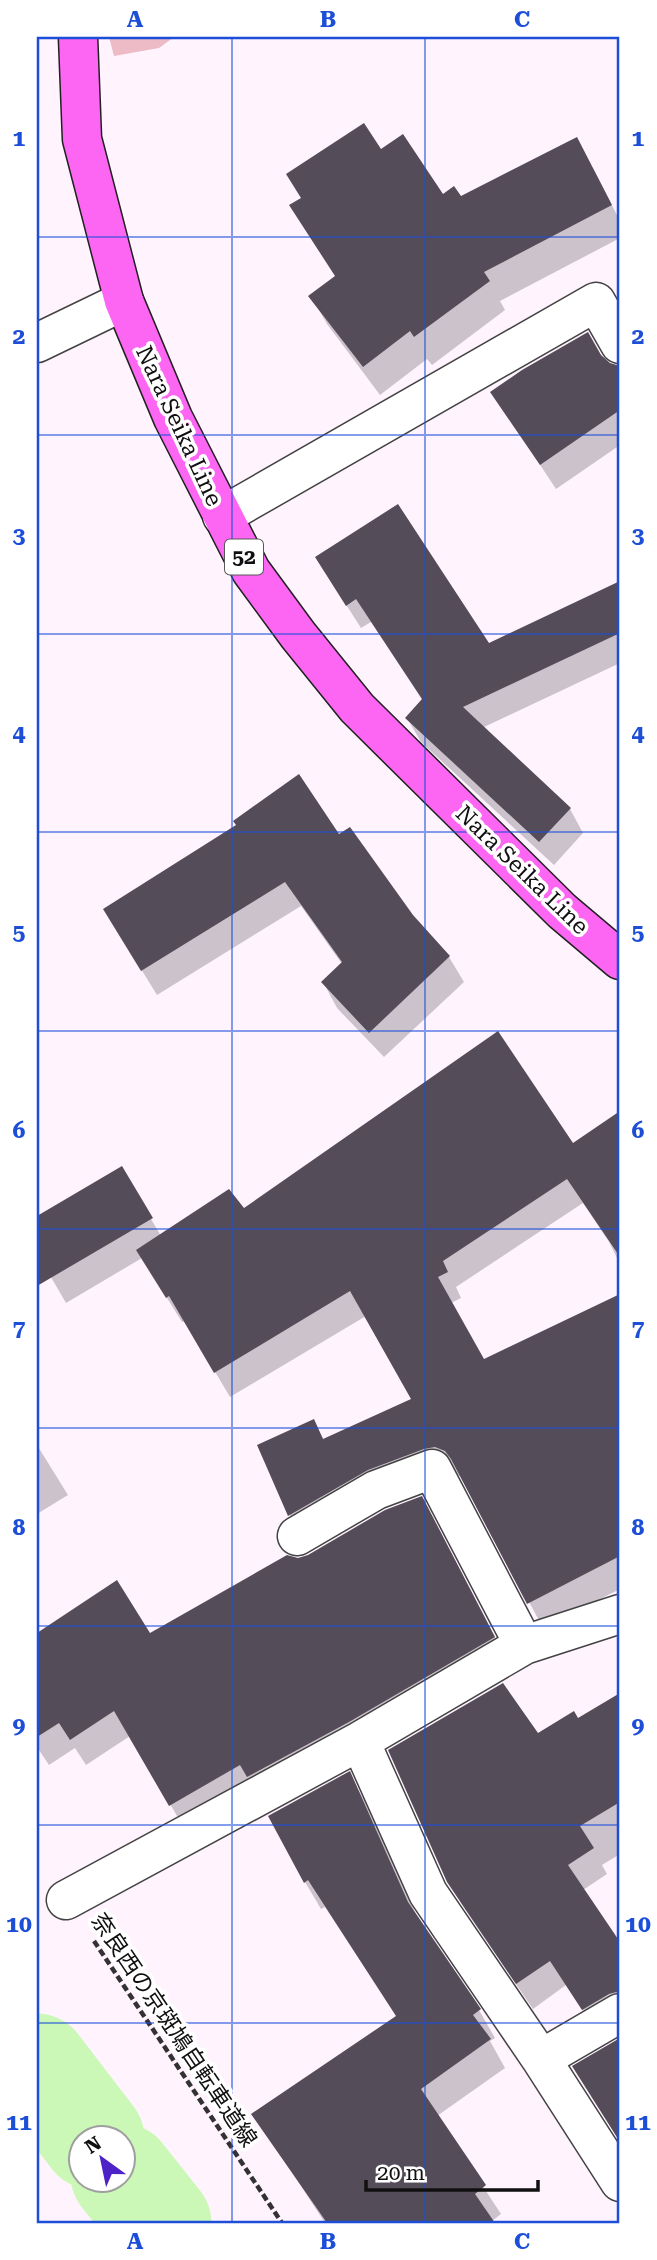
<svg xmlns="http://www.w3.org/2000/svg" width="657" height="2260" font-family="'Roboto Serif','Noto Sans JP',serif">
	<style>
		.green { fill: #ecbbc5 }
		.shadow { fill: #0003 }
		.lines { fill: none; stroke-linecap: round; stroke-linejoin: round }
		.river { stroke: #cbf8b6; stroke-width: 103 }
		.building { fill: #554c59 }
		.minor-casing { stroke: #434343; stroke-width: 41 }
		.primary-casing { stroke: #212121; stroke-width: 41 }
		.path { stroke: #323232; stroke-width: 4.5; stroke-dasharray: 7 3.5; stroke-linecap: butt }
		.minor { stroke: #fff; stroke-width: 38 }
		.primary { stroke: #fc66f2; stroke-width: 38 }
		.grid { fill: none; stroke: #1d4ed8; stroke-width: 2; stroke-opacity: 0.55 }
		.labels { text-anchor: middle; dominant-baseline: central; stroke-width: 7; stroke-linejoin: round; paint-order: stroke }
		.shield { fill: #fff; stroke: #585858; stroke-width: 2 }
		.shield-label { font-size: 21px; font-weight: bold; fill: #101010 }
		.street-label { font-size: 23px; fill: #101010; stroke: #fff }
		.neatline { fill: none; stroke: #1d4ed8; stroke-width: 2.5 }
		.grid-label { font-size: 23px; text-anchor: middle; font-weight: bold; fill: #1d4ed8 }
	</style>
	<rect width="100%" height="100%" fill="#fff3fe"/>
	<path class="green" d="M109 37H174L159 48 114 56Z"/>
	<path class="shadow" d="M380 152 443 197 460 198 593 168 620 221V238L500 301 505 310 432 365 427 359 380 395 327 324 311 296 336 277Z
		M600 356 607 364 620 367V445L556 489 492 392Z
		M331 581 488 645 612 586 620 601V663L482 728 570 809 583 833 554 865 421 742 407 718 423 701 371 622 361 628Z
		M339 836 449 957 464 982 384 1057 337 1008 323 982 342 964 301 906 157 995 120 935Z
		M620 1113V1264L609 1242 583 1203 456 1287 461 1298 451 1303 483 1361 620 1296V1589L543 1628 462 1477 451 1473 304 1540 290 1515 259 1446 313 1421 324 1440 413 1400 366 1316 230 1397 185 1321 182 1322 142 1258 66 1303 37 1253V1219L121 1168 161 1236 243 1210 573 1145Z
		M37 1445 68 1495 37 1514Z
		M436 1525 509 1664 186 1831 130 1736 86 1765 75 1748 49 1765 37 1747V1635L116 1583 150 1635 298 1560Z
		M620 1695V1854L602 1865 607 1874 583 1890 620 1946V2022L598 2034 566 1985 533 2009 464 1908 449 1881 538 1735 578 1720Z
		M349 1774 365 1801 418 1919 479 2010 495 2038 490 2041 505 2068 437 2116 501 2214 492 2221 493 2223H325L254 2114 397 2017 325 1907 321 1909 305 1882Z
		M620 2039V2142L574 2067Z"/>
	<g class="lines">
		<path class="river" d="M37 2065 93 2138
			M122 2175 160 2223"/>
	</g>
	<path class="building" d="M364 123 381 149 403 134 443 194 454 186 461 196 577 137 612 205 484 272 490 281 414 337 410 331 363 367 308 296 335 276 289 205 301 198 286 174Z
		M588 332 601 355 610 363 620 366V410L540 465 490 392 522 370Z
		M398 504 489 643 620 581V633L463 707 571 808 539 842 405 718 422 699 356 599 346 606 315 557Z
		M299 774 339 834 350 827 413 915 450 956 369 1033 321 982 342 962 285 882 141 971 103 909 236 825 233 821Z
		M498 1031 573 1143 620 1111V1257L567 1179 443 1261 448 1272 438 1277 484 1359 620 1294V1556L527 1604 451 1459 445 1451 435 1447 424 1449 368 1470 288 1516 257 1445 314 1419 323 1439 411 1399 350 1291 214 1373 169 1296 166 1298 136 1250 229 1189 244 1208Z
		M122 1166 153 1218 37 1286V1216Z
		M422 1496 495 1637 349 1722 247 1777 240 1765 169 1806 114 1711 70 1740 59 1723 37 1737V1633L117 1580 150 1633 287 1555 298 1558 308 1555 385 1510Z
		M503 1683 538 1733 574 1711 578 1718 620 1693V1802L580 1826 594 1848 568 1865 620 1942V1991L609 1994 582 2010 550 1961 516 1984 447 1882 388 1750Z
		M350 1771 408 1902 481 2009 473 2015 491 2039 421 2089 486 2185 475 2194 495 2223H327L251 2114 396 2016 308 1880 304 1883 268 1816Z
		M620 2038V2142L572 2066Z"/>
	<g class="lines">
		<defs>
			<path id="minor" d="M37 343 124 301
				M222 516 596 302 620 344
				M297 1536 376 1490 432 1469 524 1645
				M360 1741 428 1893 541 2059 620 2182
				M66 1900 360 1741 524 1645 620 1614
				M541 2059 620 2013"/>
			<path id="primary" d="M78 37 82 139 124 301 173 418 251 571 298 635 357 708 562 911 620 960"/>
		</defs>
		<use href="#minor" class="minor-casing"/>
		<use href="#primary" class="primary-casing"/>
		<path class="path" d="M94 1941 282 2223"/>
		<use href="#minor" class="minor"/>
		<use href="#primary" class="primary"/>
	</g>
	<path class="grid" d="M232 37V2223M425 37V2223M37 237H620M37 435H620M37 634H620M37 832H620M37 1031H620M37 1229H620M37 1428H620M37 1626H620M37 1825H620M37 2023H620"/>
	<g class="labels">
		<rect class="shield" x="225" y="539.5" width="38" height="35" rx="5"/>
		<g class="shield-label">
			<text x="244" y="557">52</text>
		</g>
		<g class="street-label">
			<text transform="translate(179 426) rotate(65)">Nara Seika Line</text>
			<text transform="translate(522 870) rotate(44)">Nara Seika Line</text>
			<text transform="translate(174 2030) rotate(56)">奈良西の京斑鳩自転車道線</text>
		</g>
	</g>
	<rect width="657" height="2260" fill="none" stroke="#ffffff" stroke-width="77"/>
	<g transform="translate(102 2159) rotate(327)"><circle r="33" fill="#ffffff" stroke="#9f9f9f" stroke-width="2"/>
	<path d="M0-5L12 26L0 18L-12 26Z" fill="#4d22c6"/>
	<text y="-10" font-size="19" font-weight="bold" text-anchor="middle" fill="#101010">N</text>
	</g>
	<path d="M366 2180v10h172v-10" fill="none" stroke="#101010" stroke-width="3.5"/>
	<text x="377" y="2180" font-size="21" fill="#101010" stroke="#ffffff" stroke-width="5" paint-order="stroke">20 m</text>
	<rect x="38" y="38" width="580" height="2184" class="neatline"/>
	<g class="grid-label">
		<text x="135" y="27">A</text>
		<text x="328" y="27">B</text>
		<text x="522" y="27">C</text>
		<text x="19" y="146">1</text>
		<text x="638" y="146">1</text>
		<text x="19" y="344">2</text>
		<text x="638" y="344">2</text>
		<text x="19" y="543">3</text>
		<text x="638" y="543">3</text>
		<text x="19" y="741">4</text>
		<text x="638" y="741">4</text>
		<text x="19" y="940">5</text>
		<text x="638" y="940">5</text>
		<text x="19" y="1138">6</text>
		<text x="638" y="1138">6</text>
		<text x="19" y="1336">7</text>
		<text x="638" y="1336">7</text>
		<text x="19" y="1535">8</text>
		<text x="638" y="1535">8</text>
		<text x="19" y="1733">9</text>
		<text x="638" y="1733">9</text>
		<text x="19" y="1932">10</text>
		<text x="638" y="1932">10</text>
		<text x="19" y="2130">11</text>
		<text x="638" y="2130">11</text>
		<text x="135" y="2249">A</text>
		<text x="328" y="2249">B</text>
		<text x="522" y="2249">C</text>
	</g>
</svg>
